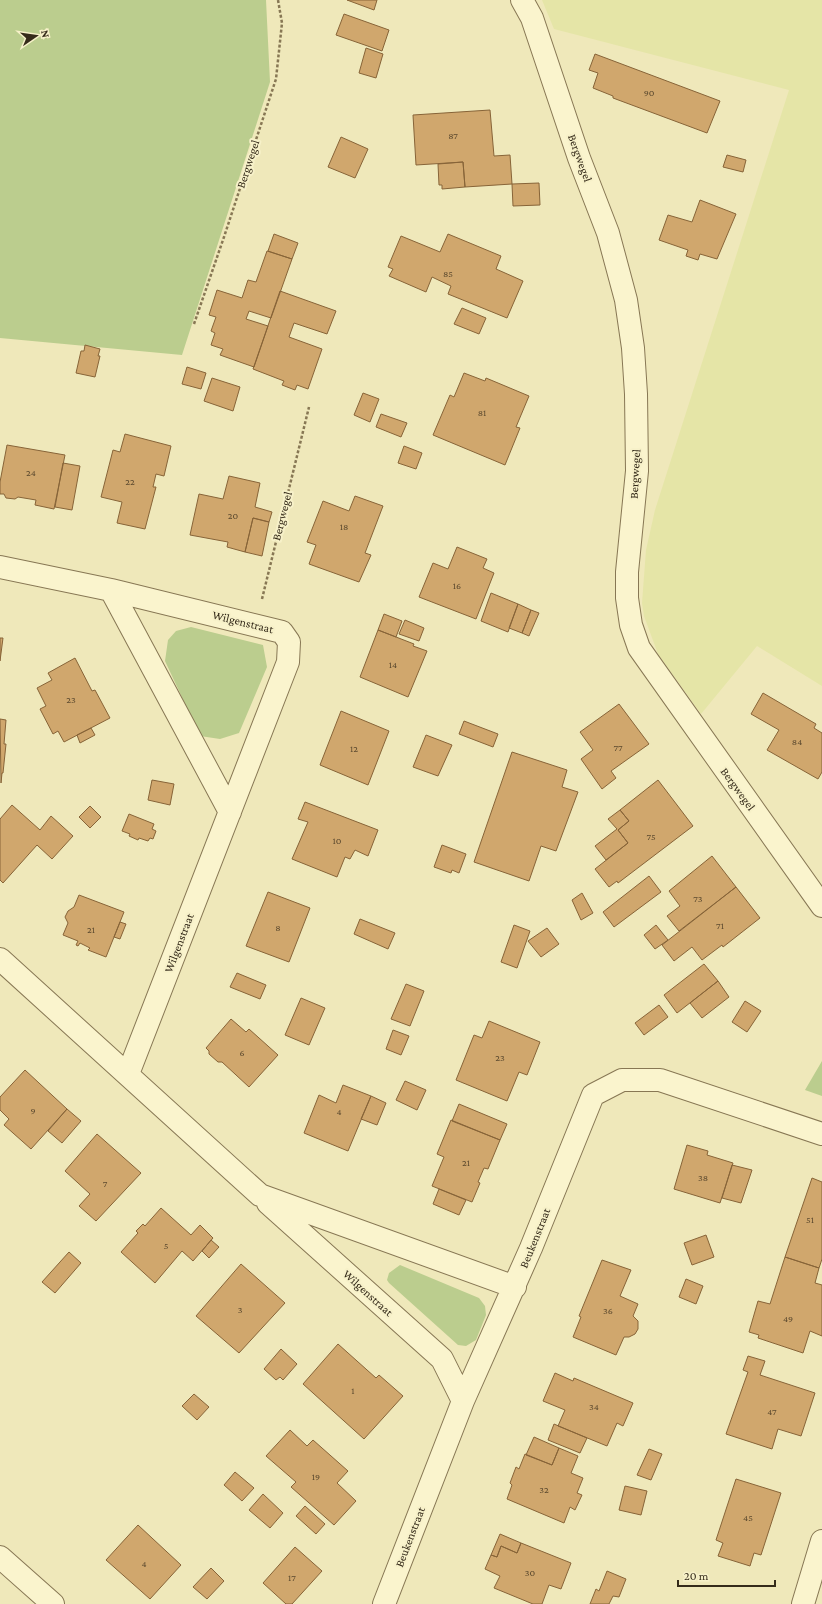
<svg xmlns="http://www.w3.org/2000/svg" width="822" height="1604" font-family="'Crimson Pro',serif">
	<style>
		.farmland { fill: #e5e5a7 }
		.green { fill: #bbcd8e }
		.building { fill: #d0a76d; stroke: #876438 }
		.lines { fill: none; stroke-linecap: round; stroke-linejoin: round }
		.minor-casing { stroke: #877754; stroke-width: 24 }
		.path { stroke: #877754; stroke-width: 2.5; stroke-dasharray: 3 2; stroke-linecap: butt }
		.minor { stroke: #faf4cd; stroke-width: 22 }
		.labels { text-anchor: middle; dominant-baseline: central; stroke-width: 4; stroke-linejoin: round; paint-order: stroke }
		.number-label { font-size: 10px; fill: #5c4a2f }
		.street-label { font-size: 12px; fill: #352b1a; stroke: #f7f1c9 }
	</style>
	<rect width="100%" height="100%" fill="#efe8ba"/>
	<path class="farmland" d="M542 0H822V686L757 646 701 714 658 654 644 616 642 603 646 550 655 510 789 90 554 29Z"/>
	<path class="green" d="M0 0H266L270 82 182 355 0 338Z
		M191 627 263 645 267 667 239 733 220 739 200 736 165 661 168 640 176 631Z
		M822 1061V1096L805 1090Z
		M400 1265 479 1298 485 1306 486 1315 476 1340 466 1346 458 1345 389 1283 387 1280 389 1273Z"/>
	<path class="building" d="M347 0H377L374 10Z
		M344 14 389 30 382 51 336 35Z
		M366 48 383 54 376 78 359 73Z
		M595 54 720 101 707 133 613 98V96L593 88 598 73 589 70Z
		M490 110 494 156 510 155 512 184 465 187 463 162 416 165 413 115Z
		M341 137 368 149 355 178 328 167Z
		M727 155 746 160 743 172 723 167Z
		M463 162 465 187 442 189V185H439L438 164Z
		M539 183 540 205 513 206 512 184Z
		M700 200 736 214 717 259 700 254 698 260 686 256 688 250 659 240 668 215 692 222Z
		M274 234 298 243 292 259 268 251Z
		M448 234 501 256 496 269 523 281 507 318 448 294 451 286 432 277 426 292 389 276 393 269 388 267 401 236 440 252Z
		M267 251 292 259 271 318 249 311 246 319 268 326 254 367 220 355 223 349 211 345 215 333 211 331 216 317 209 315 217 290 242 298 248 280 256 282Z
		M280 291 336 311 327 334 294 323 289 337 322 349 308 389 297 385 295 390 282 385 284 381 253 369Z
		M462 308 486 318 479 334 454 324Z
		M85 345 100 349 98 356H100L95 377 76 373 81 351H84Z
		M187 367 206 373 201 389 182 384Z
		M464 373 485 381 486 378 529 396 516 427 520 428 505 465 433 435 450 395 454 397Z
		M212 378 240 387 233 411 204 401Z
		M363 393 379 399 370 422 354 415Z
		M381 414 407 423 401 437 376 427Z
		M125 434 171 446 164 476 156 474 153 487H156L145 529 117 523 122 502 101 497 113 450 120 452Z
		M7 445 65 455 54 509 35 505 36 500 18 497 15 499 6 498 4 494H0V482Z
		M404 446 422 453 416 469 398 463Z
		M63 463 80 466 72 510 55 507Z
		M229 476 260 483 255 507 272 512 269 522 253 518 245 552 227 547 228 542 190 535 199 494 223 499Z
		M355 496 383 506 365 553 371 555 359 582 309 564 316 545 307 542 323 501 349 511Z
		M253 518 269 522 262 556 245 552Z
		M457 547 487 559 483 568 494 573 476 619 419 597 433 563 448 569Z
		M491 593 518 604 508 632 481 621Z
		M518 604 531 610 522 633 509 628Z
		M531 610 539 613 529 636 522 633Z
		M384 614 402 621 396 637 378 630Z
		M405 620 424 628 419 641 399 634Z
		M378 630 414 644 413 646 427 651 408 697 360 677Z
		M0 638H3L0 661Z
		M75 658 92 691 95 690 110 718 64 742 58 731 53 734 40 709 46 706 37 688 52 680 48 673Z
		M763 693 816 724 814 728 822 733V772L818 779 767 750 779 730 751 714Z
		M619 704 649 744 611 771 616 778 602 789 581 759 593 750 580 732Z
		M341 711 389 731 368 785 320 765Z
		M0 719 6 720 4 744H6L3 773H2L1 783Z
		M464 721 498 734 493 747 459 734Z
		M91 728 95 735 80 743 77 735Z
		M426 735 452 745 438 776 413 767Z
		M512 752 567 770 562 787 578 792 556 851 541 846 529 881 474 862Z
		M152 780 174 784 170 805 148 800Z
		M658 780 693 826 618 883 617 881 609 887 595 869 628 843 618 830 629 821 620 810Z
		M305 802 378 830 368 856 355 850 350 859 345 857 337 877 292 859 308 822 298 819Z
		M12 805 40 830 51 816 73 836 52 859 37 845 3 883 0 880V819Z
		M90 806 101 817 90 828 79 817Z
		M620 810 629 821 618 830 628 843 606 860 595 846 617 829 608 819Z
		M129 814 154 824 152 829 156 831 153 839 150 838 148 841 139 838 138 840 129 836 130 834 122 831Z
		M442 845 466 854 459 873 452 870 451 873 434 867Z
		M712 856 736 887 679 931 667 916 680 906 669 891Z
		M649 876 661 892 614 927 603 912Z
		M736 887 760 918 723 947 722 945 702 960 692 947 674 961 662 945Z
		M268 892 310 908 289 962 246 946Z
		M582 893 593 913 581 920 572 900Z
		M79 895 124 912 106 957 88 950 90 948 80 943 78 946 76 945 78 941 63 935 68 923 65 917 68 911 74 907Z
		M360 919 395 933 388 949 354 934Z
		M120 922 126 924 120 939 114 937Z
		M514 925 530 931 517 968 501 962Z
		M656 925 668 940 655 949 644 935Z
		M547 928 559 944 541 957 528 941Z
		M704 964 718 981 677 1013 664 995Z
		M237 973 266 985 260 999 230 987Z
		M718 981 729 997 702 1018 690 1003Z
		M406 984 424 991 410 1026 391 1019Z
		M301 998 325 1008 309 1045 285 1035Z
		M745 1001 761 1011 747 1032 732 1022Z
		M659 1005 668 1017 644 1035 635 1023Z
		M231 1019 246 1032 249 1029 278 1055 249 1087 222 1062H218L209 1054V1051L206 1048Z
		M489 1021 540 1042 527 1075 519 1072 507 1101 456 1080 474 1035 482 1038Z
		M393 1030 409 1036 401 1055 386 1049Z
		M25 1070 67 1109 31 1149 4 1125 9 1119 0 1110V1097Z
		M405 1081 426 1090 417 1110 396 1100Z
		M343 1085 371 1096 348 1151 304 1133 319 1095 336 1103Z
		M371 1096 386 1103 377 1125 361 1119Z
		M459 1104 507 1124 500 1140 452 1121Z
		M67 1109 81 1121 62 1143 48 1131Z
		M451 1120 500 1140 488 1169 484 1168 478 1182 480 1183 472 1202 432 1186 444 1157 437 1154Z
		M97 1134 141 1173 96 1221 79 1206 90 1194 65 1171Z
		M687 1145 708 1151 707 1155 733 1163 720 1203 674 1189Z
		M732 1165 752 1170 741 1203 722 1198Z
		M812 1178 822 1182V1259L819 1268 785 1257Z
		M439 1189 466 1200 459 1215 433 1204Z
		M161 1208 191 1235 200 1225 213 1238 193 1261 182 1251 155 1283 121 1252 138 1233 136 1231 143 1224 145 1226Z
		M706 1235 714 1257 692 1265 684 1243Z
		M211 1240 219 1247 209 1258 202 1251Z
		M69 1252 81 1263 55 1293 42 1282Z
		M785 1257 819 1268 815 1283 822 1285V1336L810 1331 803 1353 758 1338 759 1335 749 1332 758 1301 770 1304Z
		M602 1260 631 1270 620 1296 638 1304 633 1316 638 1321V1329L635 1334 629 1337H624L616 1355 573 1337 581 1317 579 1316Z
		M241 1264 285 1303 239 1353 196 1316Z
		M686 1279 703 1286 696 1304 679 1297Z
		M338 1344 376 1378 379 1375 403 1396 364 1439 303 1384Z
		M281 1349 297 1364 283 1380 280 1377 276 1380 264 1369Z
		M748 1356 765 1361 760 1375 815 1393 801 1436 778 1429 772 1449 726 1434 748 1372 743 1370Z
		M555 1373 573 1381 574 1378 633 1403 623 1426 617 1423 607 1446 558 1426 565 1410 543 1401Z
		M194 1394 209 1407 197 1420 182 1406Z
		M554 1424 587 1438 580 1453 548 1440Z
		M290 1430 307 1446 313 1440 348 1471 337 1483 356 1501 334 1525 291 1487 296 1482 266 1456Z
		M534 1437 559 1448 552 1465 526 1455Z
		M559 1448 578 1456 571 1473 583 1478 577 1493 582 1495 575 1510 570 1507 564 1523 507 1499 512 1485 510 1483 516 1467 519 1469 525 1454 552 1465Z
		M649 1449 662 1454 651 1480 637 1475Z
		M235 1472 254 1488 242 1501 224 1485Z
		M736 1479 781 1493 761 1555 754 1553 750 1566 718 1556 723 1543 716 1540Z
		M625 1486 647 1491 641 1515 619 1510Z
		M263 1494 283 1513 270 1528 249 1510Z
		M305 1506 325 1524 316 1534 296 1516Z
		M138 1525 181 1565 150 1599 106 1560Z
		M500 1534 521 1543 517 1553 501 1546 497 1557 491 1555Z
		M521 1543 571 1563 561 1589 549 1585 542 1604H533L494 1588 500 1576 485 1569 491 1555 497 1557 501 1546 517 1553Z
		M295 1547 322 1571 292 1604H286L263 1583Z
		M211 1568 224 1581 207 1599 193 1587Z
		M607 1571 626 1579 619 1597 613 1596 609 1604H590L596 1589 599 1591Z"/>
	<g class="lines">
		<defs>
			<path id="minor" d="M522 0 532 18 579 158 608 233 626 300 633 348 636 394 637 471 627 572V598L631 625 639 648 822 906
				M0 567 111 590 282 632 289 642 288 662 128 1074
				M111 590 230 812
				M0 959 260 1195 515 1287
				M268 1203 442 1359 463 1401
				M0 1557 53 1604
				M384 1604 463 1401 531 1248 593 1095 622 1080H660L822 1134
				M803 1604 822 1541"/>
		</defs>
		<use href="#minor" class="minor-casing"/>
		<path class="path" d="M194 324 224 237 276 79 282 23 278 0
			M262 599 309 407"/>
		<use href="#minor" class="minor"/>
	</g>
	<g class="labels">
		<g class="number-label">
			<text x="649" y="92">90</text>
			<text x="453" y="135">87</text>
			<text x="448" y="273">85</text>
			<text x="482" y="412">81</text>
			<text x="31" y="472">24</text>
			<text x="130" y="481">22</text>
			<text x="233" y="515">20</text>
			<text x="344" y="526">18</text>
			<text x="457" y="585">16</text>
			<text x="393" y="664">14</text>
			<text x="71" y="699">23</text>
			<text x="797" y="741">84</text>
			<text x="618" y="747">77</text>
			<text x="354" y="748">12</text>
			<text x="651" y="836">75</text>
			<text x="337" y="840">10</text>
			<text x="698" y="898">73</text>
			<text x="720" y="925">71</text>
			<text x="278" y="927">8</text>
			<text x="91" y="929">21</text>
			<text x="242" y="1052">6</text>
			<text x="500" y="1057">23</text>
			<text x="33" y="1110">9</text>
			<text x="339" y="1111">4</text>
			<text x="466" y="1162">21</text>
			<text x="703" y="1177">38</text>
			<text x="105" y="1183">7</text>
			<text x="810" y="1219">51</text>
			<text x="166" y="1245">5</text>
			<text x="240" y="1309">3</text>
			<text x="608" y="1310">36</text>
			<text x="788" y="1318">49</text>
			<text x="353" y="1390">1</text>
			<text x="594" y="1406">34</text>
			<text x="772" y="1411">47</text>
			<text x="316" y="1476">19</text>
			<text x="544" y="1489">32</text>
			<text x="748" y="1517">45</text>
			<text x="144" y="1563">4</text>
			<text x="530" y="1572">30</text>
			<text x="292" y="1577">17</text>
		</g>
		<g class="street-label">
			<text transform="translate(580 158) rotate(70)">Bergwegel</text>
			<text transform="translate(248 164) rotate(-72)">Bergwegel</text>
			<text transform="translate(635 474) rotate(-87)">Bergwegel</text>
			<text transform="translate(282 516) rotate(-76)">Bergwegel</text>
			<text transform="translate(243 622) rotate(14)">Wilgenstraat</text>
			<text transform="translate(738 789) rotate(54)">Bergwegel</text>
			<text transform="translate(179 943) rotate(-69)">Wilgenstraat</text>
			<text transform="translate(535 1238) rotate(-68)">Beukenstraat</text>
			<text transform="translate(368 1293) rotate(42)">Wilgenstraat</text>
			<text transform="translate(410 1537) rotate(-69)">Beukenstraat</text>
		</g>
	</g>
	<g transform="translate(36 36) rotate(77)" stroke="#f7f1c9" stroke-width="3" paint-order="stroke">
	<path d="M0-3L7 15L0 10L-7 15Z" fill="#352b1a"/>
	<text y="-6" font-size="11" font-weight="bold" text-anchor="middle" fill="#352b1a">N</text>
	</g>
	<path d="M678 1580v6h97v-6" fill="none" stroke="#352b1a" stroke-width="2"/>
	<text x="684" y="1580" font-size="12" fill="#352b1a" stroke="#f7f1c9" stroke-width="3" paint-order="stroke">20 m</text>
</svg>
